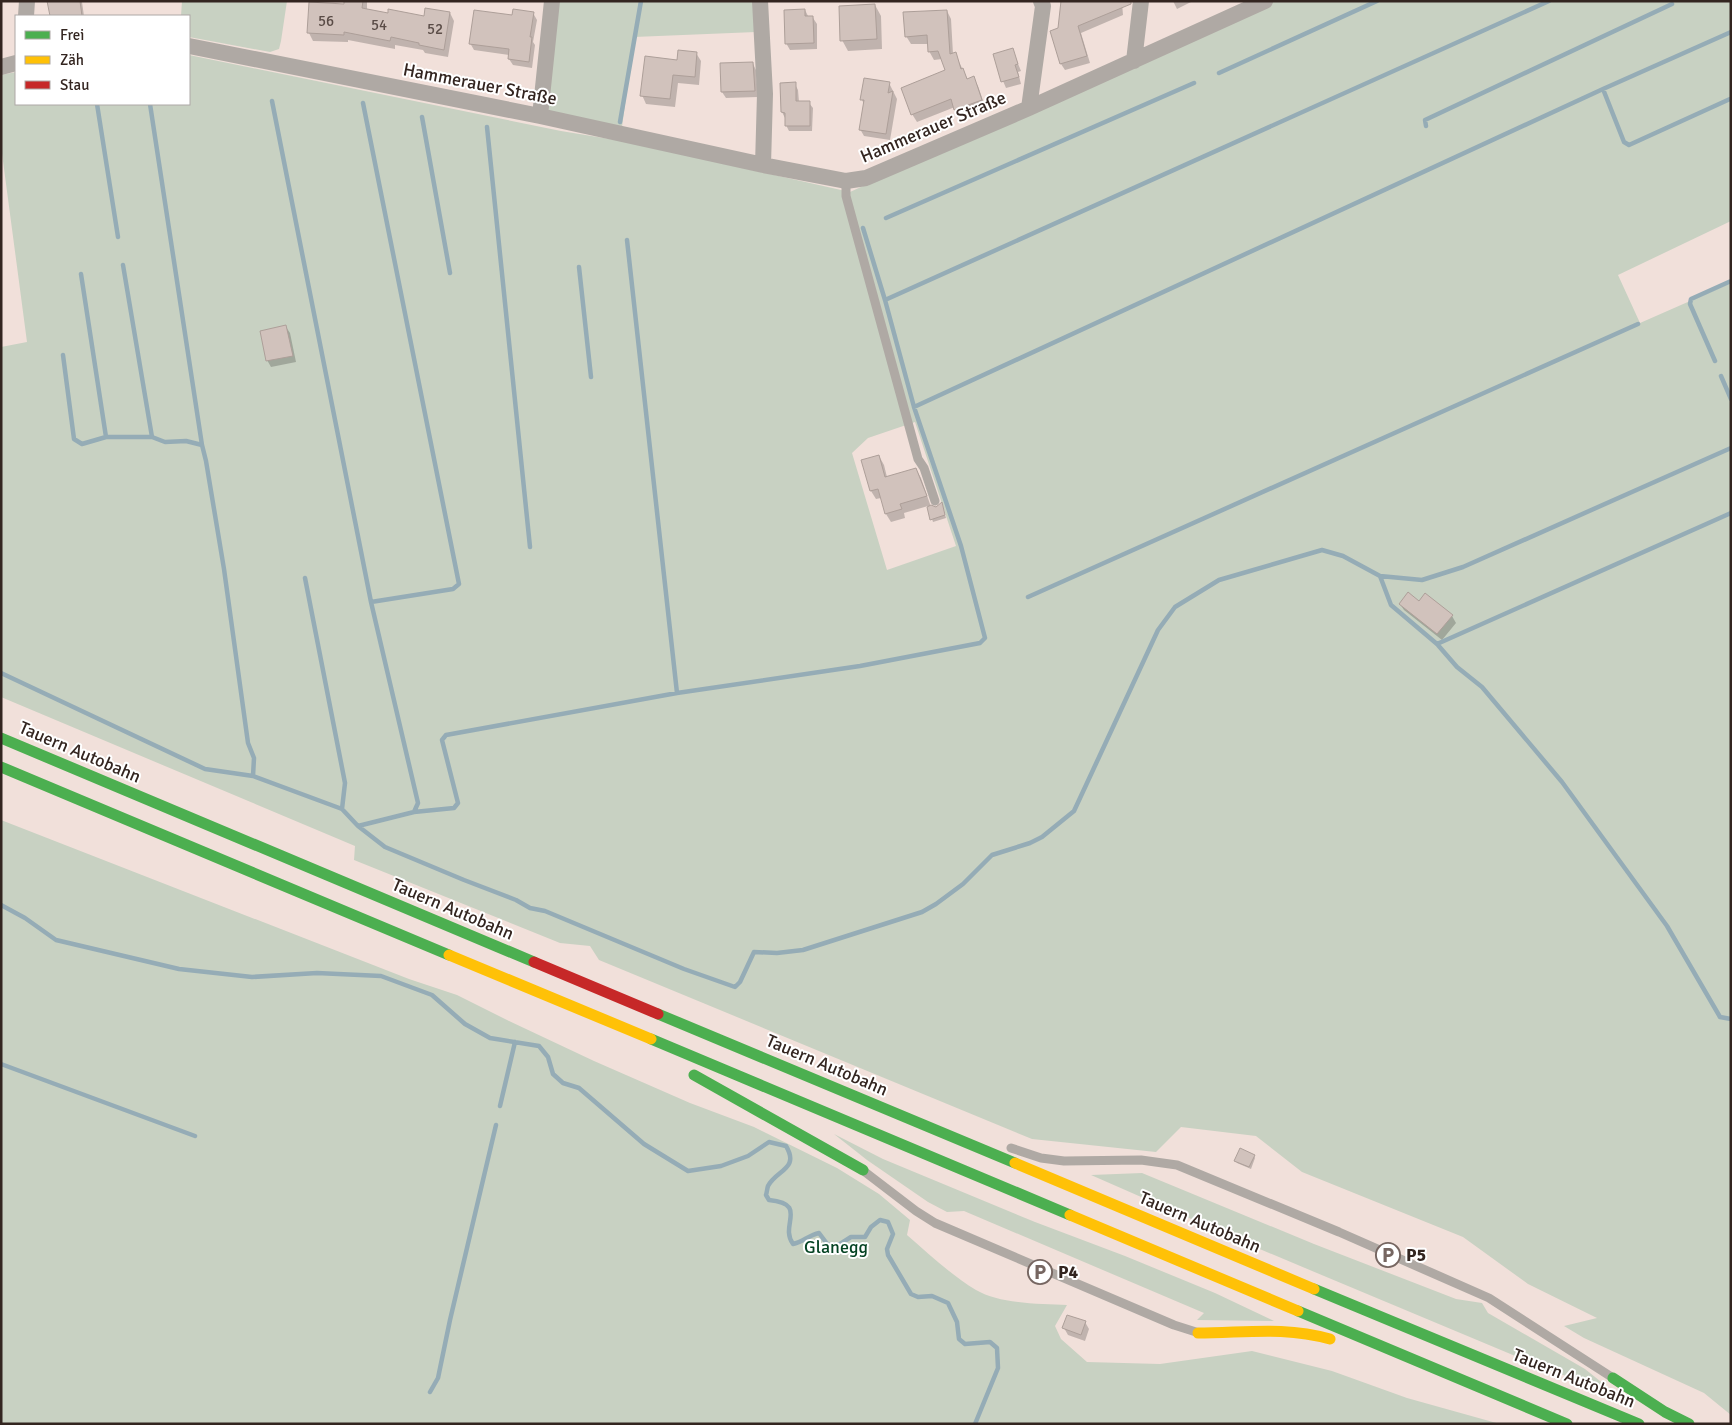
<svg xmlns="http://www.w3.org/2000/svg" width="1732" height="1425" font-family="Signika,sans-serif">
	<style>
		.green { fill: #c8d1c2; fill-rule: evenodd }
		.shadow { fill: #0003 }
		.lines { fill: none; stroke-linecap: round; stroke-linejoin: round }
		.stream { stroke: #95acb6; stroke-width: 4.5 }
		.building { fill: #d1c2bc; stroke: #ad9f99 }
		.lane { stroke: #afa9a4; stroke-width: 9 }
		.street { stroke: #afa9a4; stroke-width: 16 }
		.fast { stroke: #4caf50; stroke-width: 11 }
		.slow { stroke: #ffc107; stroke-width: 11 }
		.jam { stroke: #c62828; stroke-width: 11 }
		.labels { text-anchor: middle; dominant-baseline: central; stroke-width: 4; stroke-linejoin: round; paint-order: stroke }
		.number-label { font-size: 15px; fill: #5a4c47 }
		.street-label { font-size: 18px; fill: #332520; stroke: #fff }
		.park-label { font-size: 18px; fill: #054323; stroke: #fff }
		.poi-label { font-size: 18px; font-weight: bold; fill: #332520; stroke: #fff; text-anchor: start }
	</style>
	<rect width="100%" height="100%" fill="#f1e0da"/>
	<path class="green" d="M182 1H287L281 41 279 49 270 52 189 37V16H181Z
		M557 1H755L756 32 634 37 622 127 548 112Z
		M1267 1H1731V221L1618 275 1640 323 1731 283V1415L1704 1393 1584 1338 1564 1326 1597 1318 1528 1284 1463 1237 1302 1172 1256 1136 1181 1127 1156 1152 1032 1139 599 960 590 946 560 943 354 860 355 846 1 697V347L27 342 1 146V75L16 72V104H189V55L561 131 622 141 850 192ZM915 422 956 546 887 570 852 453 868 438Z
		M1 820 409 979 457 995 507 1020 594 1061 690 1103 754 1127 837 1168 879 1194 910 1220 907 1235C929 1254 951 1275 976 1290 1000 1304 1040 1304 1067 1305L1055 1326 1061 1339 1087 1362 1160 1364 1252 1351 1332 1371 1407 1398 1500 1424H1Z
		M834 1134 883 1159 1035 1222 1125 1256 1215 1293 1274 1321 1197 1320 1204 1313 964 1211 947 1212 928 1202 867 1160Z
		M1142 1173 1314 1244 1456 1299 1482 1303 1488 1313 1585 1369 1615 1393 1546 1369 1262 1250 1091 1175Z"/>
	<path class="shadow" d="M48 1H85L82 2 84 16H51Z
		M346 1H367V10L389 14 425 17 450 13 454 21 448 57 425 53 423 50 395 45V49L348 40V42L313 41 309 33 345 5Z
		M1173 1H1193L1177 9Z
		M1122 3 1123 15 1081 33 1090 63 1065 70 1061 64 1052 31Z
		M875 5 881 16 882 49 848 51 842 40Z
		M805 10 809 18H813L817 24V49L790 50 786 43Z
		M947 11 951 19 953 54H955L968 80 973 78 978 86 986 109 960 118 955 107 917 122 912 114 946 71 942 59 934 60 929 51V44H911L906 36Z
		M533 13 537 20 533 42 535 45 532 68 513 65 509 59V55L474 50 470 43 513 17Z
		M1012 49 1021 71 1018 72 1021 84 1006 88 1003 81Z
		M696 53 701 61 699 85 678 83 675 107 646 104 642 95 678 61Z
		M753 64 756 70 758 97 726 98 722 92Z
		M889 83 897 99 890 140 864 136 860 129 864 104 862 100Z
		M795 84 798 90 799 102 809 103 813 108 812 131H789L786 125 785 118 782 112Z
		M286 327 290 333 296 362 271 367 267 360Z
		M879 456 884 465 887 477 916 469 921 478 931 507 937 508 943 507 946 518 933 522 928 506 904 513 905 518 891 522 886 514 881 498 876 499 871 491Z
		M1419 603 1452 616 1456 623 1442 640 1404 610 1400 604Z
		M1254 1156 1255 1158 1251 1169 1237 1163 1236 1161Z
		M1085 1322 1089 1329 1085 1341 1068 1335 1064 1328Z"/>
	<g class="lines">
		<path class="stream" d="M1219 73 1377 1
			M1603 89 1624 142 1629 145 1730 99
			M272 101 371 602 418 803 414 812
			M363 103 459 584 453 589 371 602
			M97 104 118 237
			M150 104 202 445 206 461 224 569 248 743 254 758 253 776
			M422 117 450 273
			M620 122 641 1
			M1426 126 1425 120 1672 4
			M487 127 530 547
			M886 218 1194 83
			M627 240 677 693
			M123 265 152 437
			M579 267 591 377
			M81 274 106 437
			M885 300 1549 1
			M63 355 74 439 82 444 106 437H152L165 442 186 441 202 445
			M1715 361 1690 304 1691 299 1731 281
			M1721 376 1731 399
			M914 407 1603 89 1731 32
			M1380 576 1391 605 1437 644 1457 667 1482 687 1562 782 1667 926 1720 1017 1731 1019
			M305 578 345 783 342 809
			M1028 597 1638 324
			M1437 644 1731 513
			M1 673 205 769 253 776 342 809 358 826 385 847 464 880 516 900 530 908 545 911 684 969 735 987 740 982 754 952 777 953 803 950 922 912 936 904 963 884 992 855 1030 843 1042 837 1074 811 1158 630 1175 607 1219 580 1322 550 1343 556 1380 576 1422 580 1463 567 1731 448
			M358 826 414 812 454 808 458 803 442 740 446 735 677 693 860 666 980 643 985 638 961 546 914 407 885 300 863 228
			M1 905 25 918 56 940 179 969 252 977 317 973 381 976 432 995 465 1024 490 1038 539 1046 548 1057 553 1074 563 1083 579 1088 644 1144 688 1171 721 1166 748 1156 769 1142 786 1146C800 1169 776 1170 768 1186 767 1189 767 1192 766 1195L769 1200C809 1204 779 1225 793 1244 803 1242 809 1235 819 1233L828 1245 840 1244 851 1237H865L871 1227 880 1220 888 1222 893 1234 887 1249 888 1255 911 1294 918 1297 932 1296 948 1303 957 1322 959 1339 965 1344 990 1342 997 1348 998 1368 975 1424
			M1 1064 195 1136
			M500 1106 515 1042
			M430 1392 438 1378 450 1320 496 1125"/>
	</g>
	<path class="building" d="M47 1H80L82 16H50Z
		M344 1H363L362 8 388 13V9L424 16 425 8 450 12 444 50 419 45V43L391 37 390 41 344 32V35L307 33 309 2 344 4Z
		M1061 1H1131V4L1078 26 1087 56 1060 64 1050 31 1058 28Z
		M875 4 877 39 840 41 839 6Z
		M513 9 534 12 530 37H532L529 62 508 59 509 49 469 44 474 10 512 15Z
		M805 9V16H813L814 43 785 44 784 10Z
		M947 10 950 54 956 52 961 69 963 68 967 79 974 76 982 100 954 110 951 99 911 115 901 88 945 70 938 51 928 52 927 35 905 37 903 12Z
		M1013 48 1018 64 1015 65 1019 77 1001 82 993 54Z
		M678 50 697 52 695 77 673 75 670 99 640 96 645 56 677 60Z
		M753 62 755 91 721 92 720 63Z
		M864 78 890 82 888 93 893 91 886 134 859 130 864 100H860Z
		M796 82V101H810V126H785V113L781 112 780 83Z
		M286 325 293 356 266 361 260 331Z
		M879 455 885 477 916 468 927 496 900 504 902 509 885 514 878 489 870 491 861 460Z
		M942 502 945 515 930 520 927 507 931 505 936 507Z
		M1408 592 1419 601 1425 593 1453 615 1437 634 1399 604Z
		M1240 1148 1255 1155 1249 1167 1234 1161Z
		M1067 1315 1086 1321 1081 1335 1062 1328Z"/>
	<g class="lines">
		<path class="lane" d="M846 181V196L918 459 924 468 935 501
			M1011 1148 1041 1158 1064 1161 1141 1160 1177 1165 1339 1232 1489 1298 1610 1376
			M865 1172 916 1211 935 1223 1174 1325 1196 1332"/>
		<path class="street" d="M760 1 765 94 763 165
			M26 16 27 1
			M189 46 540 116 763 165 846 181 866 178 1029 108 1265 1
			M1134 61 1141 1
			M1 67 16 63
			M1029 108 1043 6 1041 1
			M540 116 552 1"/>
		<path class="fast" d="M1 738 534 962
			M1 767 449 955
			M658 1014 1015 1163
			M651 1039 1070 1215
			M694 1075 863 1170
			M1314 1289 1639 1424
			M1298 1311 1567 1424
			M1613 1378 1665 1412 1689 1424"/>
		<path class="slow" d="M449 955 651 1039
			M1015 1163 1314 1289
			M1070 1215 1298 1311
			M1198 1333C1244 1333 1284 1326 1330 1339"/>
		<path class="jam" d="M534 962 658 1014"/>
	</g>
	<defs>
		<symbol id="parking-ring" viewBox="-11 -11 22 22"><circle r="9.5" fill="#fff" stroke="#766661" stroke-width="1.5"/><path d="M-3.5-5.5H1a3.5 3.5 0 0 1 0 7H-1V5.5H-3.5ZM-1-3.4V-.6H.8a1.4 1.4 0 0 0 0-2.8Z" fill="#766661"/></symbol>
	</defs>
	<g fill-rule="evenodd">
		<use href="#parking-ring" x="1374" y="1241" width="28" height="28"/>
		<use href="#parking-ring" x="1026" y="1258" width="28" height="28"/>
	</g>
	<g class="labels">
		<g class="number-label">
			<text x="326" y="21">56</text>
			<text x="379" y="25">54</text>
			<text x="435" y="29">52</text>
		</g>
		<g class="street-label">
			<text transform="translate(480 84) rotate(11)">Hammerauer Straße</text>
			<text transform="translate(933 127) rotate(-23)">Hammerauer Straße</text>
			<text transform="translate(80 752) rotate(23)">Tauern Autobahn</text>
			<text transform="translate(453 909) rotate(23)">Tauern Autobahn</text>
			<text transform="translate(827 1065) rotate(23)">Tauern Autobahn</text>
			<text transform="translate(1200 1222) rotate(23)">Tauern Autobahn</text>
			<text transform="translate(1574 1378) rotate(22)">Tauern Autobahn</text>
		</g>
		<g class="park-label">
			<text x="836" y="1247">Glanegg</text>
		</g>
		<g class="poi-label">
			<text x="1406" y="1255">P5</text>
			<text x="1058" y="1272">P4</text>
		</g>
	</g>
	<rect width="1732" height="1425" fill="none" stroke="#332520" stroke-width="5"/>
	<rect x="15" y="15" width="175" height="90" fill="#ffffff" stroke="#ada8a6"/>
	<rect x="25" y="31" width="25" height="8" fill="#4caf50" stroke="#ada8a6"/>
	<text x="60" y="40" font-size="15" fill="#332520">Frei</text>
	<rect x="25" y="56" width="25" height="8" fill="#ffc107" stroke="#ada8a6"/>
	<text x="60" y="65" font-size="15" fill="#332520">Zäh</text>
	<rect x="25" y="81" width="25" height="8" fill="#c62828" stroke="#ada8a6"/>
	<text x="60" y="90" font-size="15" fill="#332520">Stau</text>
</svg>
